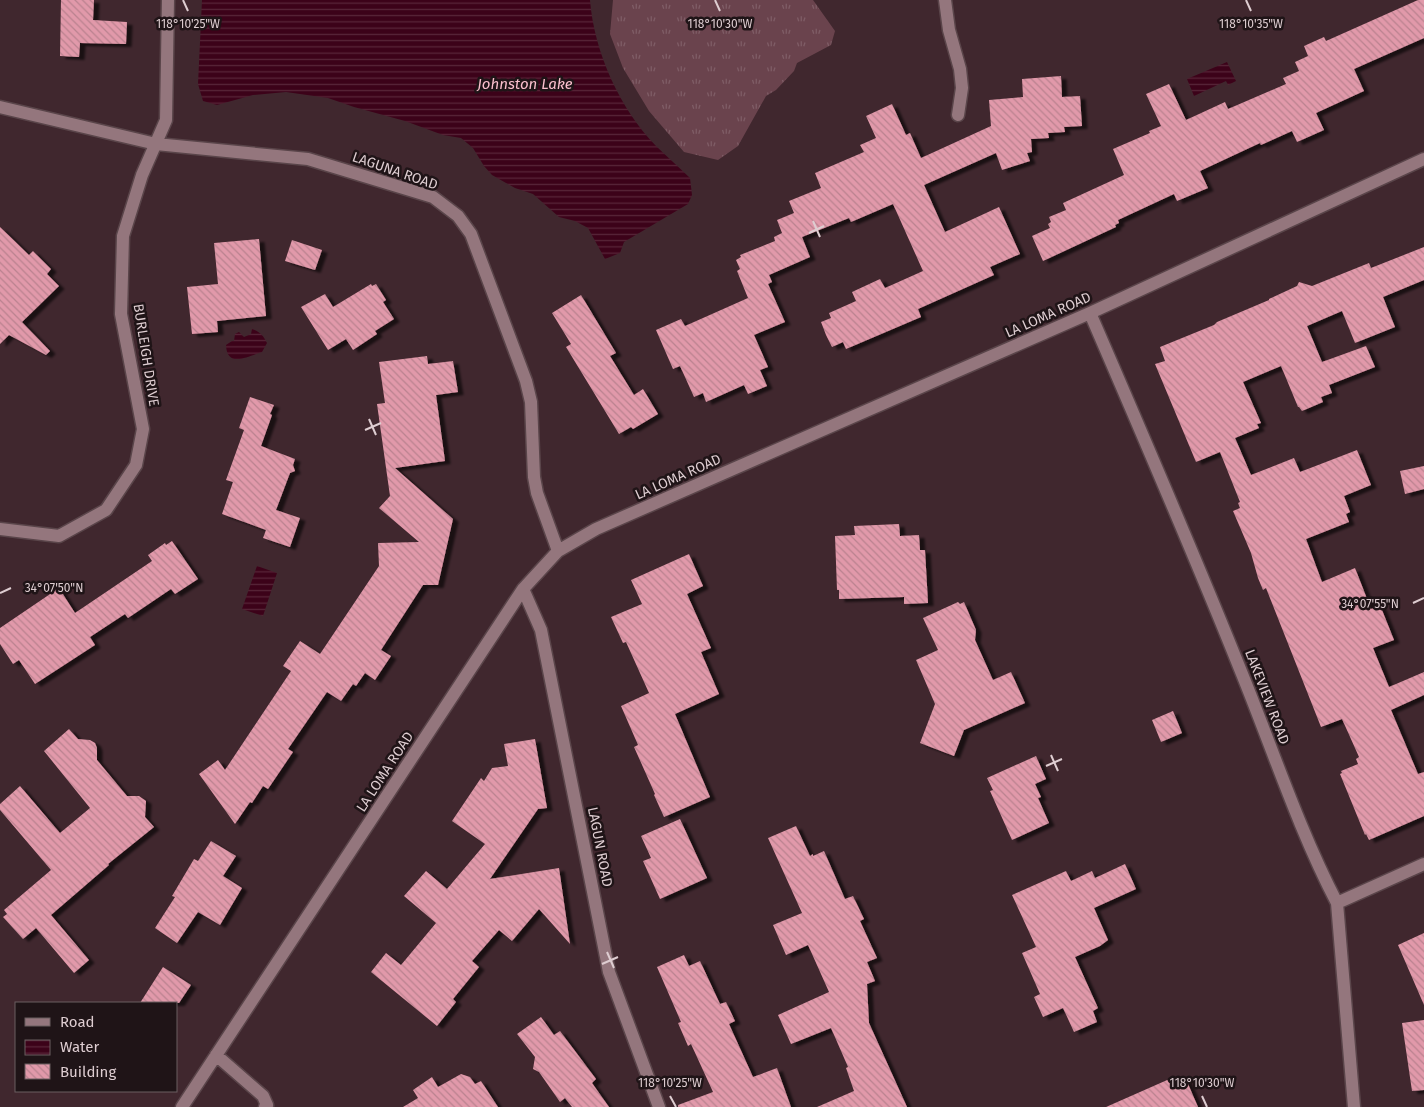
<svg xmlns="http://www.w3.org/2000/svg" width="1424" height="1107" font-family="'Fira Sans',sans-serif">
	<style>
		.grass { fill: url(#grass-tufts) }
		.water { fill: url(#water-rules) }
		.building { fill: url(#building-back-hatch); filter: url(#shadow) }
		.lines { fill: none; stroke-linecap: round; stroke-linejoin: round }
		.minor-casing { stroke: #5a454a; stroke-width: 15 }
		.minor { stroke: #94767d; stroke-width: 12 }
		.ticks { fill: none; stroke: #decdd1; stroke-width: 2 }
		.labels { text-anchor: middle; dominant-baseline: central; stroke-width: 5; stroke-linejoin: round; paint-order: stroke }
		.street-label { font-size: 14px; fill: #decdd1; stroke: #1f1417 }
		.water-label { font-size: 15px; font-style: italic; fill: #fbbfcd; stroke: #1f1417 }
		.ticks-label { font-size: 12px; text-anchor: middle; fill: #decdd1; stroke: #1f1417; stroke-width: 5; stroke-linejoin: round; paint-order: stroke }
	</style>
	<defs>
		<pattern id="grass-tufts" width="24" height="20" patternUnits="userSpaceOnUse" patternTransform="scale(1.25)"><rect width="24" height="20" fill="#6a434d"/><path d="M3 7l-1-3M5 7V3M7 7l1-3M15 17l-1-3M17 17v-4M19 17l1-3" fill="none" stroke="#7f5d66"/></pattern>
		<pattern id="water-rules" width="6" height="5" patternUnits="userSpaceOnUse" patternTransform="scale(1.25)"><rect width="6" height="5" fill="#3c0219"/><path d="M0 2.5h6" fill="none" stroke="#582639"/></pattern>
		<pattern id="building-back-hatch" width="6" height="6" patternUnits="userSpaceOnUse" patternTransform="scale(1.25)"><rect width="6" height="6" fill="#e199aa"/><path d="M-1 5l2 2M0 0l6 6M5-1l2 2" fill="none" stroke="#ba828f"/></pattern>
		<filter id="shadow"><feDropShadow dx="5.5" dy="3" stdDeviation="1" flood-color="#0009"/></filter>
	</defs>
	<rect width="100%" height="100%" fill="#40272e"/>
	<path class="grass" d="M613 0H813L835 31 831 45 797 63 794 71 776 90 766 96 738 146 718 160 684 152 649 111 623 68 610 34Z"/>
	<path class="water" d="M202 0H590C594 52 620 109 656 146 667 157 679 167 690 178L692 195 688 204 624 242 620 253 605 259 588 228 575 221 559 217 533 194 515 188 492 175 484 166 473 148 461 138 443 135 405 121 354 107 328 98 286 92 253 95 217 105 203 101 198 84Z
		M1227 62 1236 81 1228 85 1226 81 1194 96 1187 79Z
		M252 329C260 332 263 335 267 343L262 352C248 356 227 369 226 345L232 341H234L235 334 239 332 244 337 251 334Z
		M257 566 277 573 263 616 242 609Z"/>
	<path class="building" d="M61 0H94L93 20 127 22 126 44 80 43 79 57 60 56Z
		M1418 0H1424V38L1354 69 1364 91 1316 113 1324 130 1297 142 1292 131 1261 145 1260 143 1200 171 1208 188 1177 201 1174 194 1118 220 1119 223 1115 225 1116 227 1043 261 1032 236 1050 228 1048 224 1051 222 1049 217 1066 210 1063 203 1124 175 1113 149 1150 133 1149 131 1161 126 1146 94 1169 84 1186 120 1225 102 1228 109 1286 84 1283 78 1299 71 1295 62 1308 56 1304 46 1324 37 1326 41Z
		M1061 76 1062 97 1080 96 1082 126 1064 127 1065 132 1048 133 1049 138 1031 139 1032 152 1027 153 1030 161 1002 170 996 153 924 185 945 232 999 207 1020 254 990 267 994 275 918 309 921 317 846 349 843 342 832 347 826 335 821 322 831 318 829 313 856 301 852 292 880 279 885 288 923 271 893 204 851 222 849 218 802 237 810 257 769 275 772 282 768 284 785 322 754 335 768 367 760 370 767 386 748 394 744 385 706 402 703 393 694 397 680 366 673 369 656 330 681 319 685 326 748 298 737 271 740 269 736 260 741 257 740 255 775 241 774 237 782 233 777 220 794 213 789 201 821 188 815 173 864 152 860 145 876 138 866 116 892 104 906 135 910 133 921 158 991 126 989 100 1023 97 1022 79Z
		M0 227 29 255 33 251 51 269 47 274 59 286 22 322 50 351 46 355 9 335 0 344Z
		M259 239 266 316 217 321 218 332 192 334 187 287 218 284 214 243Z
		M292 240 322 250 315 270 285 261Z
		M1424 247V280L1383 297 1395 327 1355 343 1342 311 1307 326 1322 362 1366 346 1375 367 1329 385 1332 393 1321 397 1323 402 1302 411 1299 407H1298L1281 366 1243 382 1261 423 1257 424 1259 428 1235 438 1251 475 1294 458 1300 472 1357 450 1371 485 1344 496 1350 512 1346 514 1349 522 1306 539 1322 582 1355 568 1371 609 1380 605 1394 640 1373 648 1389 687 1424 672V695L1391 710 1418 774 1424 772V816L1369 840 1366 834 1365 835 1340 774 1342 773 1341 771 1358 764 1356 759 1359 757 1342 719 1321 727 1266 588 1263 590 1258 578 1251 553 1233 511 1240 508 1238 503 1240 502 1220 452 1196 462 1155 364 1165 361 1160 347 1214 325 1217 322 1269 300V299L1297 286 1299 282 1312 286 1369 263 1371 268Z
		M371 284 372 286 376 284 386 300 383 302 394 319 375 331 377 334 353 350 346 339 328 350 301 307 325 294 333 307Z
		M581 295 616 353 610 356 634 395 643 389 658 414 633 429 631 427 619 434 566 347 571 344 552 313Z
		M427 356 428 364 453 361 458 392 436 395 445 461 395 468 453 519 438 585H423L381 650 391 656 375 680 365 673 356 686 353 684 341 701 327 692 288 749 293 752 268 789 263 786 252 803 250 802 235 824 199 774 218 760 225 770 291 671 283 666 300 641 320 654 379 566 378 543 419 542 379 508 390 496 377 404 385 403 379 362Z
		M250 397 274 405 270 414 272 415 261 446 295 459 293 465 295 471 290 473 276 510 300 518 290 547 263 538 266 530 222 514 233 482 226 480 244 430 239 428Z
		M1424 466V489L1405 494 1400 471Z
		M899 524 900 536 919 535 920 550H925L928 603 904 604V597L839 599V590H837L835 536 855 535 854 526Z
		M172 541 198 579 175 594 171 589 128 618 125 614 90 637 95 645 35 684 19 660 13 664 0 644V628L59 588 75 613 152 561 148 555 165 543 166 545Z
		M689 554 703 586 687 594 711 648 701 652 719 694 675 714 710 797 664 817 654 795 655 794 634 747 638 745 621 706 649 693 626 642 623 643 611 617 642 604 631 580Z
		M958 602 960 604 964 602 976 630 975 640 993 680 1011 672 1025 703 964 730 954 756 920 743 935 704 916 660 938 650 923 618Z
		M1173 711 1182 733 1161 742 1152 720Z
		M69 729 78 739 90 740 95 743 97 748V760L127 796H139L146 801 145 817 154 827 108 864 109 865 51 915 89 960 74 973 36 928 23 939 3 917 7 914 4 910 51 870 0 810V804L20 786 60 833 90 808 44 751Z
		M535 739 547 808 538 809 490 879 559 868 570 944 539 909 512 941 499 930 472 961 479 967 453 999 456 1002 437 1026 371 972 386 953 401 965 436 923 404 896 426 871 447 889 485 844 452 821 481 778 484 781 492 768 508 766 504 744Z
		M1036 756 1046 779 1035 784 1041 797 1038 798 1049 823 1012 840 990 791 993 790 987 778Z
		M680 819 707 878 660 899 643 861 651 858 641 836Z
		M796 826 810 856 813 854V856L824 851 845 899 853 896 864 919 860 921 877 958 867 962 875 981 867 984 869 1023 907 1107H817L854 1091 846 1068 848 1067 831 1028 791 1044 778 1015 829 992 808 945 786 955 773 925 802 913 768 838Z
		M211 841 236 856 223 876 242 888 220 925 198 912 177 943 155 928 175 897 172 896 194 859 198 861Z
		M1125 864 1136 889 1094 908 1108 940 1100 946 1075 957 1098 1008 1093 1011 1097 1022 1074 1032 1063 1008 1043 1017 1034 997 1040 994 1022 953 1036 947 1012 895 1066 871 1071 881 1092 871 1095 878Z
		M1424 933V1005L1398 945Z
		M684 955 689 966 700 961 720 1004 726 1002 735 1021 729 1024 753 1077 777 1068 791 1107H678V1105L713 1092 691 1044 688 1046 678 1023 681 1022 657 967Z
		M163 967 191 985 179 1003H140Z
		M541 1017 554 1035 560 1031 596 1079 592 1083 609 1107H572L565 1098 560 1102 539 1072 533 1069 535 1057 517 1034Z
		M1424 1020V1090L1412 1091 1402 1023Z
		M461 1074 470 1077 475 1084 481 1081 498 1107H403L418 1098 413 1090 432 1077 438 1087Z
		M1174 1077 1175 1081 1185 1077 1198 1107H1106Z"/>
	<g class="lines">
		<defs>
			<path id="minor" d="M945 0 949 30 960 69 962 88 958 115
				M0 107 156 144 308 159 433 197 458 216 471 234 526 381 531 402 534 477 537 493 558 551
				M1090 313C1141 431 1192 549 1240 669 1272 747 1298 828 1337 903L1354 1107
				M0 529 59 536 106 510 136 465 143 429 121 314 123 236 142 175 166 120 168 0
				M523 589 541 630 609 972 659 1107
				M1337 903 1424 864
				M216 1055 263 1096 267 1105 265 1107
				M182 1107 523 589 558 551 596 529 1090 313 1424 159"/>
		</defs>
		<use href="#minor" class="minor-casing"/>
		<use href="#minor" class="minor"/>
	</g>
	<path class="ticks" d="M183 0 188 11M715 0 720 11M1246 0 1251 11M813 221 820 237M809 233 824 226M369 419 376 435M365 430 381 423M0 593 11 588M1413 603 1424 598M1051 755 1058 771M1046 766 1062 759M607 952 614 968M602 964 618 957M670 1096 676 1107M1202 1096 1207 1107"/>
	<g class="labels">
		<g class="street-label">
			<text transform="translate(395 171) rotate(19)">LAGUNA ROAD</text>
			<text transform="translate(1048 315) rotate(-24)">LA LOMA ROAD</text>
			<text transform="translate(146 355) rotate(81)">BURLEIGH DRIVE</text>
			<text transform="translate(678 477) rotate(-24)">LA LOMA ROAD</text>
			<text transform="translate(1267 697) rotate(69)">LAKEVIEW ROAD</text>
			<text transform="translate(385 772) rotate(-57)">LA LOMA ROAD</text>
			<text transform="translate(600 847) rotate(79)">LAGUN ROAD</text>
		</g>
		<g class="water-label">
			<text x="525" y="84">Johnston Lake</text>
		</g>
	</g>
	<g class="ticks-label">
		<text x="188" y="28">118°10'25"W</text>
		<text x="720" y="28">118°10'30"W</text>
		<text x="1251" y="28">118°10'35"W</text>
		<text x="54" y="592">34°07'50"N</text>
		<text x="1370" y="608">34°07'55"N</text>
		<text x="670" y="1087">118°10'25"W</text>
		<text x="1202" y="1087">118°10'30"W</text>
	</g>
	<rect x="15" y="1002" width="162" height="90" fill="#1f1417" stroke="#6b5e61"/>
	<rect x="25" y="1018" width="25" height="8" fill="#94767d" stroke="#6b5e61"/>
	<text x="60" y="1027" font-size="15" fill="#decdd1">Road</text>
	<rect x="25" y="1040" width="25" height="15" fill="url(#water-rules)" stroke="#6b5e61"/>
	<text x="60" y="1052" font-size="15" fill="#decdd1">Water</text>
	<rect x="25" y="1064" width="25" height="15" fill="url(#building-back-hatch)" stroke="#6b5e61"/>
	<text x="60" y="1077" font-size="15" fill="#decdd1">Building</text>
</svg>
